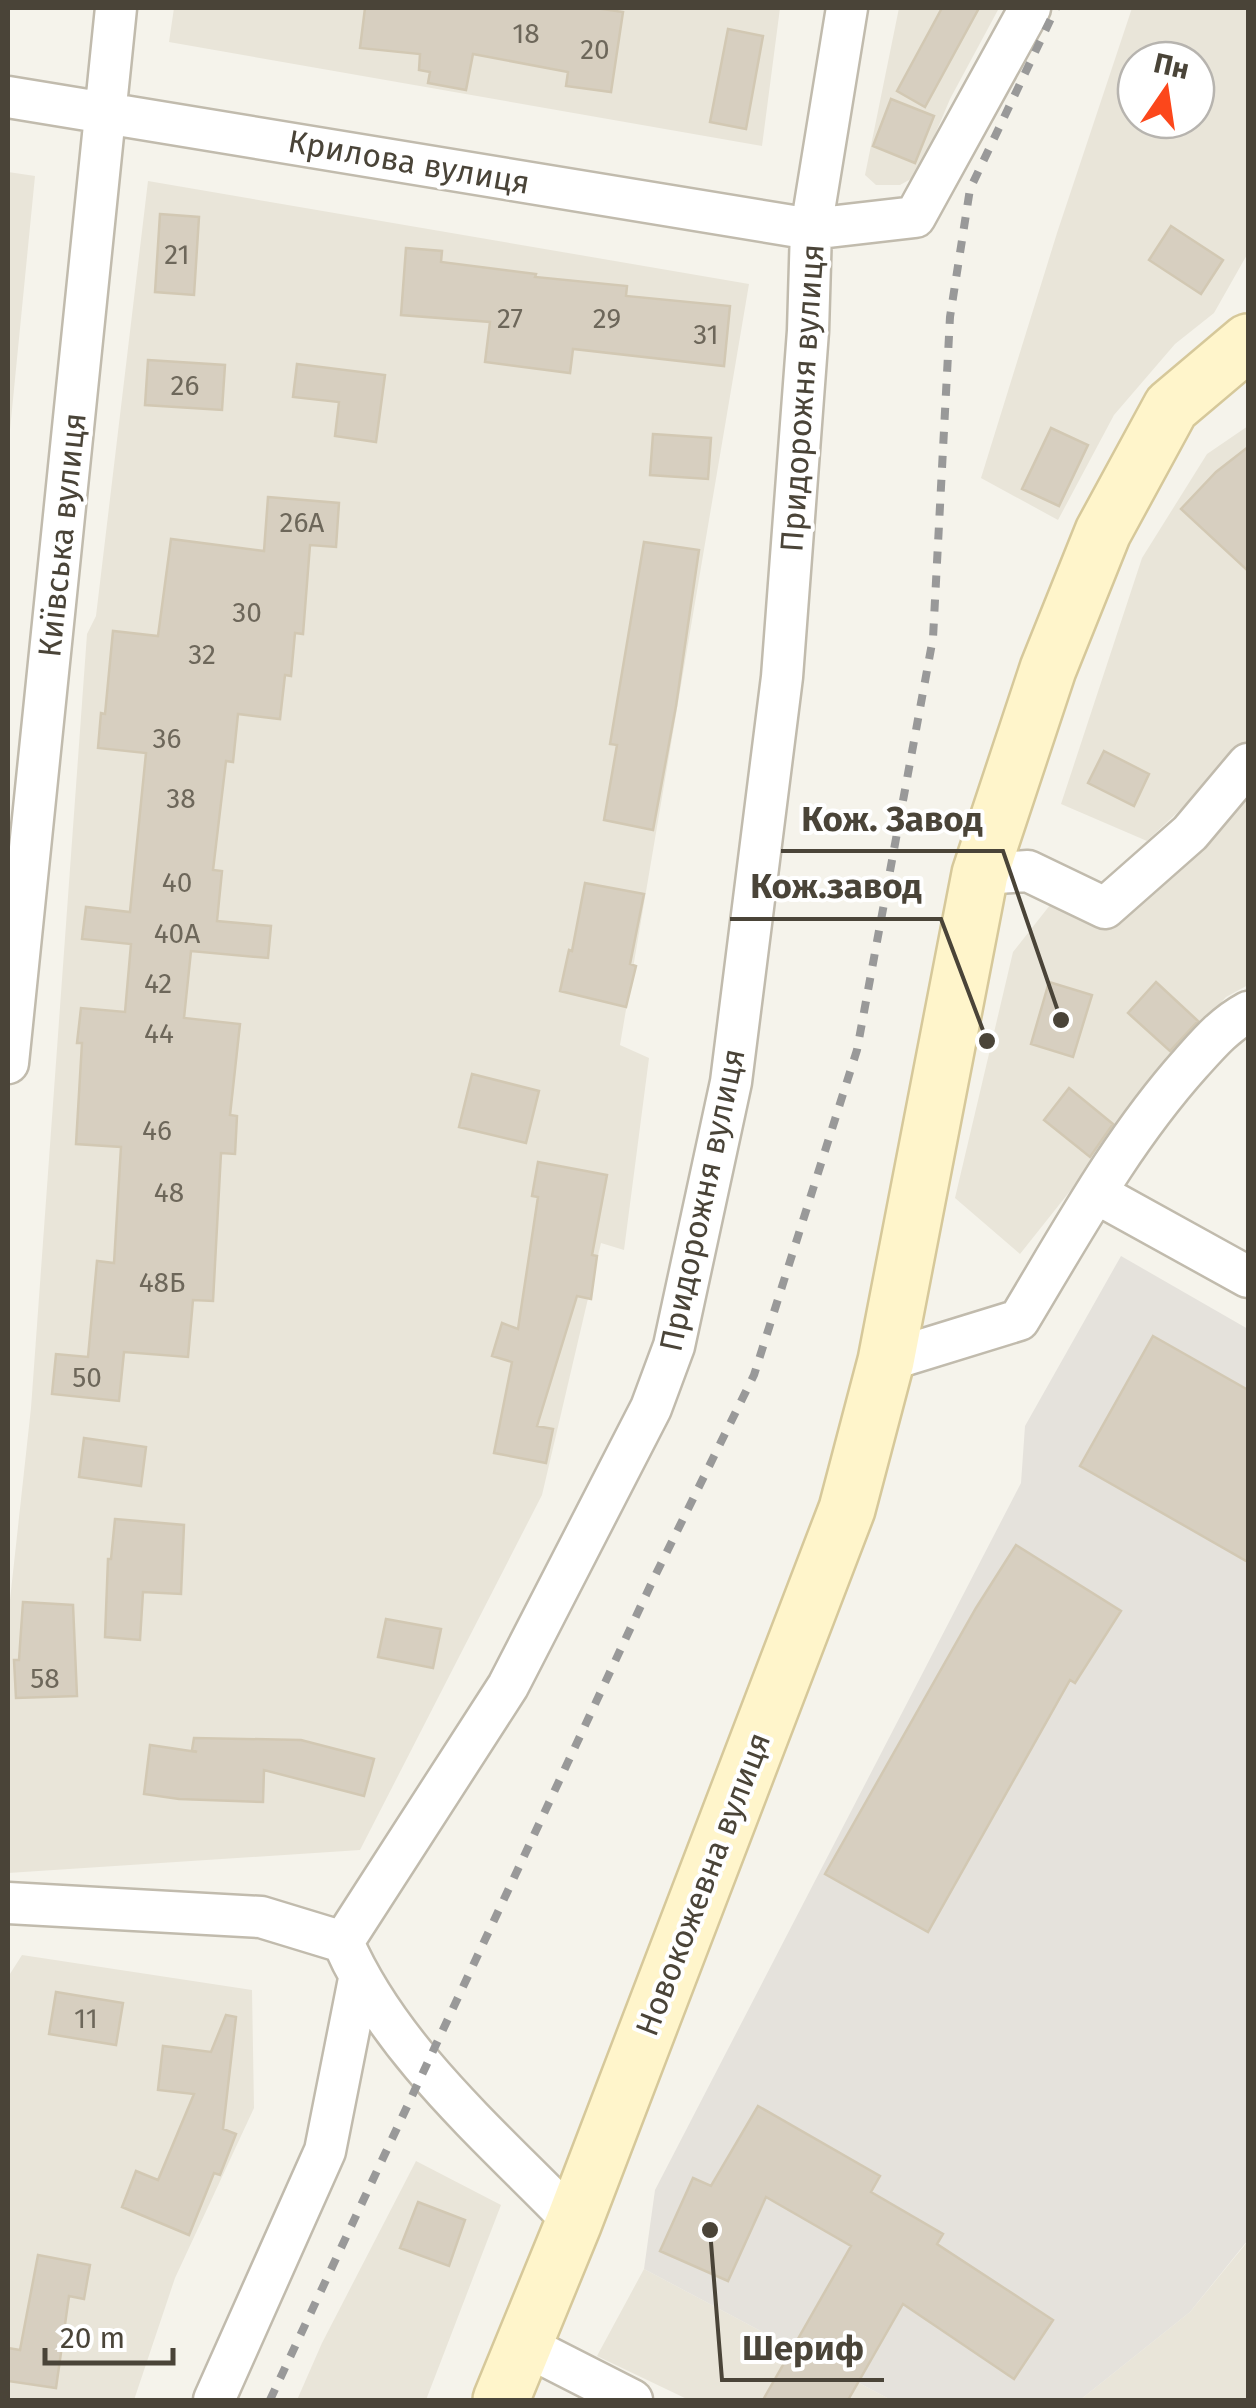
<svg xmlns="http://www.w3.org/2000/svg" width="1256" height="2408" font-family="'Fira Sans',sans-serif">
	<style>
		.residential { fill: #e9e5d9; fill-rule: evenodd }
		.industrial { fill: #e5e2dc }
		.building { fill: #d7cfc0; stroke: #d2c8b3; stroke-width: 2.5 }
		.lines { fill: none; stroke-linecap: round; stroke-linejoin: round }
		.street-casing { stroke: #c1bbad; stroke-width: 45 }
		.secondary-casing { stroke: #d6c89a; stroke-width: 60 }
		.street { stroke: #fff; stroke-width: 40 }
		.secondary { stroke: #fff5cb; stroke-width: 55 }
		.rail { stroke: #999; stroke-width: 8; stroke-dasharray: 12 12; stroke-linecap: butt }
		.labels { text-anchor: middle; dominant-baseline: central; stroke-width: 8; stroke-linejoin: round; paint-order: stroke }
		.number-label { font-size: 28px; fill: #6d675a }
		.street-label { font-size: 32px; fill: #4a4438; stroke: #fff }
		.leader { fill: none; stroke: #4a4438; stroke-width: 4 }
		.callout-dot { fill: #4a4438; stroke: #fff; stroke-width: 4 }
		.callout-label { font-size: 35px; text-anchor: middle; font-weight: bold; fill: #4a4438; stroke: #fff; stroke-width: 8; stroke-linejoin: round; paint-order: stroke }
	</style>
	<rect width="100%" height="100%" fill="#f5f3eb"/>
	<path class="residential" d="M174 8H780L762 146 169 42Z
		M899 8H999L950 99 918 175 900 185H876L865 175Z
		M1132 8H1248V253L1214 313 1175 344 1114 415 1058 520 981 478 1057 233ZM1136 60H1196V120H1136Z
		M8 172 35 176 8 450Z
		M148 181 749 284 620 1045 649 1058 624 1250 601 1243 542 1495 360 1850 8 1873V1618L31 1408 87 634 96 616Z
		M1248 426V746L1147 841 1061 804 1142 558 1207 454Z
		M1248 792V985L1226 997 1142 1091 1082 1176 1020 1254 955 1198 1013 952 1054 900 1113 923Z
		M22 1955 252 1990 254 2108 175 2278 134 2400H8V1977Z
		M416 2161 501 2205 426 2400H297L322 2343Z
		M1248 2241V2400H1080L1190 2312Z
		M644 2269 891 2400H689L597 2356Z"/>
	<path class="industrial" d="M1121 1256 1248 1329V2240L1190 2312 1080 2400H891L644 2269 655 2190 1021 1483 1025 1426Z"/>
	<path class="building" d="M365 8H596L623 12 611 92 566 86 568 72 473 54 466 90 428 83 430 72 419 70 420 54 360 48Z
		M942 8H979L925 107 897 91Z
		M728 29 763 36 746 129 710 122Z
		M891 99 934 116 915 163 873 146Z
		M160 214 199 217 194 295 155 292Z
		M1171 226 1223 260 1201 294 1149 260Z
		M406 248 442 251 441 262 536 274 535 277 627 286 626 296 730 306 724 366 573 349 570 373 485 362 490 322 401 315Z
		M148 360 225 365 222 410 145 405Z
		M297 364 385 375 376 442 335 436 339 402 293 397Z
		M1051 428 1088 445 1059 506 1022 489Z
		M653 434 711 438 708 479 650 475Z
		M1248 447V571L1181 509 1216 472Z
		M268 497 339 503 336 547 310 545 303 634 295 633 291 676 285 675 280 719 238 714 233 762 226 761 213 870 222 871 217 921 271 926 268 958 191 951 184 1018 240 1024 230 1115 237 1116 235 1154 221 1153 213 1301 193 1300 188 1357 124 1352 119 1401 52 1394 56 1354 88 1357 97 1261 114 1263 121 1147 76 1144 82 1043H77L81 1008 125 1012 131 944 82 939 86 907 130 912 146 753 98 748 101 713 105 714 113 631 158 636 171 539 264 551Z
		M644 542 699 550 676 706 653 830 604 820 617 745 610 744Z
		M1104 751 1149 774 1134 806 1088 783Z
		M585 883 644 894 630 964 636 966 626 1007 560 991 569 950 572 951Z
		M1049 982 1092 995 1073 1057 1031 1044Z
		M1156 982 1198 1021 1170 1051 1128 1013Z
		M472 1074 539 1091 526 1143 459 1127Z
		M1069 1088 1113 1124 1090 1157 1044 1120Z
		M538 1162 607 1175 592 1255 597 1256 591 1299 577 1296 537 1426 553 1429 546 1463 494 1453 512 1362 492 1356 502 1323 518 1329 538 1197 532 1196Z
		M1153 1336 1248 1390V1562L1080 1466Z
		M84 1438 146 1447 141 1486 79 1477Z
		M115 1519 184 1525 181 1594 143 1592 140 1640 105 1637 108 1559H111Z
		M1016 1545 1121 1611 1075 1683 1070 1680 928 1932 825 1874 976 1608Z
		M23 1602 73 1605 77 1696 16 1698 14 1660H19Z
		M386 1619 441 1629 433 1668 378 1657Z
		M194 1738 301 1740 374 1759 364 1796 264 1770 263 1802 179 1799 144 1794 150 1745 197 1752 192 1750Z
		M56 1992 123 2003 116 2045 49 2034Z
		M226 2015 236 2017 223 2129 236 2134 220 2175 214 2173 189 2235 122 2207 136 2171 158 2180 194 2094 158 2090 163 2046 211 2052Z
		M758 2106 880 2176 871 2192 943 2234 937 2244 1053 2320 1014 2379 903 2304 848 2400H763L851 2246 766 2197 728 2281 660 2251 693 2178 711 2186Z
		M418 2202 465 2220 449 2266 400 2248Z
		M38 2255 90 2265 84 2299 69 2296 56 2388 8 2381V2348L20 2350Z"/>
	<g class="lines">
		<defs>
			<path id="street" d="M8 97 811 229 915 217 1030 8
				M980 874 1028 871 1105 908 1190 833 1248 764
				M8 1063 116 8
				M1096 1193 1248 1277
				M886 1361 1019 1320C1072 1232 1122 1140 1191 1063 1209 1043 1224 1025 1248 1012
				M8 1903 261 1917 343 1942
				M574 2222C492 2137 391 2052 343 1942L508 1686 651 1408 674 1346 731 1082 782 677 808 331 811 229 847 8
				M524 2345 632 2400
				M214 2400 325 2151 359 1979"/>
			<path id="secondary" d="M501 2400 574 2222 847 1509 886 1361 980 874 1048 669 1103 532 1171 407 1248 342"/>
		</defs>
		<use href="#street" class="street-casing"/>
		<use href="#secondary" class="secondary-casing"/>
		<use href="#street" class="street"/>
		<use href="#secondary" class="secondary"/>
		<path class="rail" d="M270 2400 653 1580 754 1375 857 1050 933 638 950 317 970 189 1056 8"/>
	</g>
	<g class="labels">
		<g class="number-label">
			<text x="526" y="33">18</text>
			<text x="595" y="49">20</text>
			<text x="177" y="254">21</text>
			<text x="510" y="318">27</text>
			<text x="607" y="318">29</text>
			<text x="706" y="334">31</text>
			<text x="185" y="385">26</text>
			<text x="302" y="522">26А</text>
			<text x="247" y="612">30</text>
			<text x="202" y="654">32</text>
			<text x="167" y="738">36</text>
			<text x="181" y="798">38</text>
			<text x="177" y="882">40</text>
			<text x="177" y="933">40А</text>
			<text x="158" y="983">42</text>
			<text x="159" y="1033">44</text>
			<text x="157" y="1130">46</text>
			<text x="169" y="1192">48</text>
			<text x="162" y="1282">48Б</text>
			<text x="87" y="1377">50</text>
			<text x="45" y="1678">58</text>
			<text x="86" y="2018">11</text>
		</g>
		<g class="street-label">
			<text transform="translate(409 162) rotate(10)">Крилова вулиця</text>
			<text transform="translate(802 398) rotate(-86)">Придорожня вулиця</text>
			<text transform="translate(62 535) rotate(-84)">Київська вулиця</text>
			<text transform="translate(702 1200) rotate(-78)">Придорожня вулиця</text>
			<text transform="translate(703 1884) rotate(-69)">Новокожевна вулиця</text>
		</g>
	</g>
	<path class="leader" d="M1061 1020L1003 851H781M987 1041L941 919H730M710 2230L722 2380H884"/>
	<g class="callout-dot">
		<circle cx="1061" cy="1020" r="10"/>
		<circle cx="987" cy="1041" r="10"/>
		<circle cx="710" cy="2230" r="10"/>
	</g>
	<g class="callout-label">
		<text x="892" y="831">Кож. Завод</text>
		<text x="836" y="898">Кож.завод</text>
		<text x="803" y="2360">Шериф</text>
	</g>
	<rect width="1256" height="2408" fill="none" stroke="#4a4438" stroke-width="20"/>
	<g transform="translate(1166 90) rotate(13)"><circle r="48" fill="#ffffff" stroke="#b7b4af" stroke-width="2.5"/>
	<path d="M0-8L18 38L0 25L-18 38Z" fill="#fc471b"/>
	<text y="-15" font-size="28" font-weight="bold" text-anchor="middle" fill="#4a4438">Пн</text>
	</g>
	<path d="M45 2348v15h128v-15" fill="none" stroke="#4a4438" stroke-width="5"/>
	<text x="60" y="2348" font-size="30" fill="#4a4438" stroke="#ffffff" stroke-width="8" paint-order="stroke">20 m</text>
</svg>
